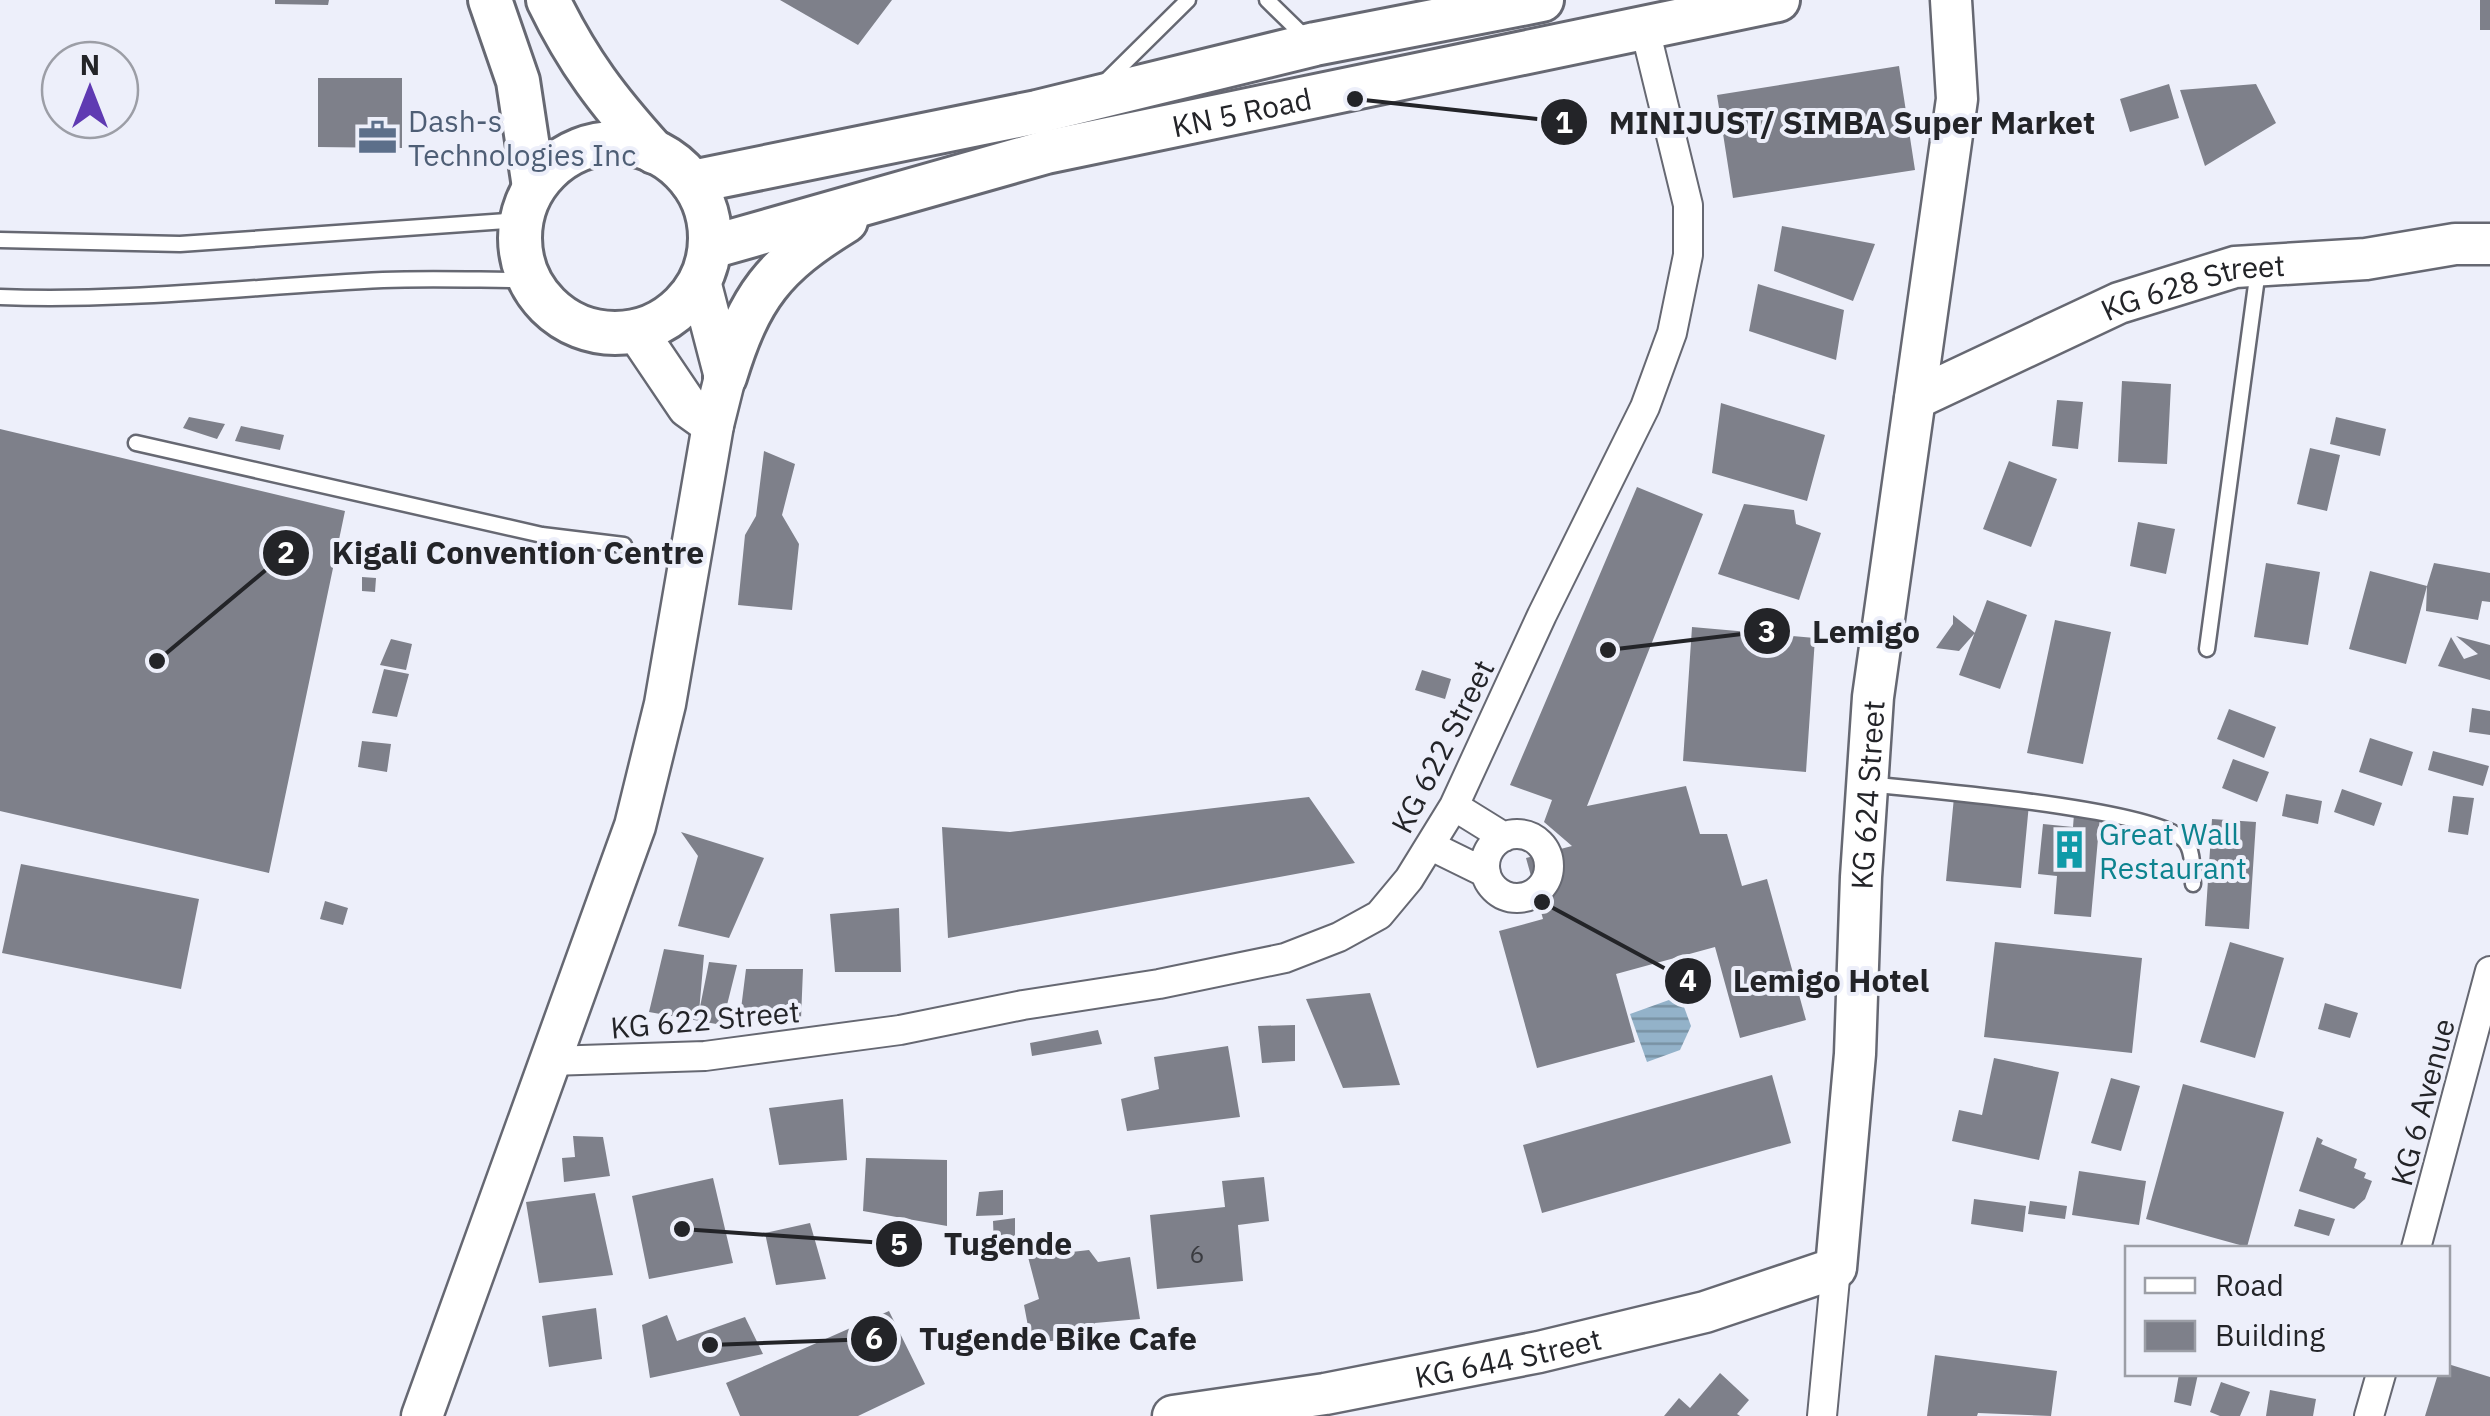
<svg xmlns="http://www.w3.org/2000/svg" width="2490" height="1416" font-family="'IBM Plex Sans',sans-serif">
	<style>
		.water { fill: url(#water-rules) }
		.building { fill: #7e808a }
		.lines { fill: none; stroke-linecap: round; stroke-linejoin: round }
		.lane-casing { stroke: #666872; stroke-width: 19 }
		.street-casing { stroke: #666872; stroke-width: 32 }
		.secondary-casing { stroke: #666872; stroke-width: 45 }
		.primary-casing { stroke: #666872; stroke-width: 48 }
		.lane { stroke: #fff; stroke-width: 14 }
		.street { stroke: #fff; stroke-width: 28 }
		.secondary { stroke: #fff; stroke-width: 40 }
		.primary { stroke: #fff; stroke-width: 42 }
		.labels { text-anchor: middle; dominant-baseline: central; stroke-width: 8; stroke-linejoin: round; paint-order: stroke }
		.number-label { font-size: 25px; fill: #3a3b40 }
		.street-label { font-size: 30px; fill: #232428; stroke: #edeffa }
		.service-label { font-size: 30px; fill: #4e5e75; stroke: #edeffa; text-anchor: start }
		.culture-label { font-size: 30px; fill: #0d838f; stroke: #edeffa; text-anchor: start }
		.leader { fill: none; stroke: #232428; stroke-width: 4 }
		.callout-dot { fill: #232428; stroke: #edeffa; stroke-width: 4 }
		.mark-label { font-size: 30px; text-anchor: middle; font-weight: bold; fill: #fff }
		.callout-label { font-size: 32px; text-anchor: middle; font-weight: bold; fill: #232428; stroke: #edeffa; stroke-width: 8; stroke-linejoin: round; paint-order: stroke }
	</style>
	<defs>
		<pattern id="water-rules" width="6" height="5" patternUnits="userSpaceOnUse" patternTransform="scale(2.5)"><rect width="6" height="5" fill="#93b2c9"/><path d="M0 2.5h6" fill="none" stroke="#7891a3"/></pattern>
	</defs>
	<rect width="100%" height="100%" fill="#edeffa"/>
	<path class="water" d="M1680 996 1691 1026 1680 1050 1647 1062 1630 1014Z"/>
	<path class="building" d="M275 0H329L328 5 275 4Z
		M780 0H892L858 45Z
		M2480 0H2490V30H2480Z
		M1899 66 1915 170 1733 198 1717 95Z
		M318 78H402V148L318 147Z
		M2169 84 2179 118 2130 132 2120 99Z
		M2256 84 2276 123 2205 166 2180 90Z
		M1782 226 1875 244 1853 301 1774 271Z
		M1758 284 1844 310 1836 360 1749 331Z
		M2122 381 2171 384 2167 464 2118 462Z
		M2057 400 2083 402 2078 449 2052 446Z
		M1721 403 1825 435 1807 501 1712 473Z
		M189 417 225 424 217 439 183 428Z
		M2336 417 2386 429 2380 456 2330 444Z
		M241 426 284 435 280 450 235 441Z
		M0 429 345 511 269 873 0 811Z
		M2310 448 2340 455 2327 511 2297 504Z
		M764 451 795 464 782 515 799 544 792 610 738 605 745 535 756 516Z
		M2009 461 2057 479 2031 547 1983 529Z
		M1637 487 1703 514 1587 806 1686 786 1700 834H1727L1742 886 1767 879 1806 1020 1740 1038 1715 947 1616 974 1635 1042 1537 1068 1499 931 1543 919 1526 858 1572 846 1544 822 1552 800 1510 785Z
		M1744 504 1794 510 1796 524 1821 533 1799 600 1718 574Z
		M2138 522 2175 529 2166 574 2130 566Z
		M2266 563 2320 572 2308 645 2254 637Z
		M2434 563 2490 573V602L2482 601 2478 620 2426 611 2427 586 2406 664 2349 649 2370 571 2427 586Z
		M362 577 376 578 375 592 362 591Z
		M1987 600 2027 615 2000 689 1959 675Z
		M1953 615 1975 633 1959 651 1936 648 1953 624Z
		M2055 620 2111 632 2083 764 2027 753Z
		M1692 627 1815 638 1806 772 1683 761Z
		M2456 636 2490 645V680L2438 666 2451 637 2464 659 2478 654Z
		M391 639 412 644 406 670 380 665Z
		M384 669 409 674 397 717 372 713Z
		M1422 670 1451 679 1445 699 1415 690Z
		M2472 708 2490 711V735L2469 732Z
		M2229 709 2276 727 2264 758 2217 739Z
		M2370 738 2413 752 2402 786 2359 772Z
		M362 741 391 744 387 772 358 767Z
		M2433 751 2489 766 2483 786 2428 770Z
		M2233 759 2269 772 2257 802 2222 788Z
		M2342 789 2382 803 2374 826 2334 812Z
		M2286 794 2322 801 2318 824 2282 816Z
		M2453 796 2474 798 2468 835 2448 832Z
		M1309 797 1355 863 948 938 942 827 1010 832Z
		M1954 797 2029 804 2021 888 1946 881Z
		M2074 814 2100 816 2091 917 2054 914 2057 876 2038 874 2043 824 2073 827Z
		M2212 819 2256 822 2249 929 2205 926Z
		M681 832 764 858 729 938 678 926 698 856Z
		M21 864 199 899 181 989 2 953Z
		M325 901 348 908 343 925 320 919Z
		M899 908 901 972H835L830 914Z
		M1995 942 2142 958 2132 1053 1984 1037Z
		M2230 942 2284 958 2255 1058 2200 1042Z
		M664 949 704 955 699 1012 709 962 737 965 722 1025 649 1012Z
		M746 969H803L801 1019 770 1018V1007L741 1009Z
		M1370 993 1400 1085 1343 1088 1306 999Z
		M2325 1003 2358 1013 2350 1038 2318 1029Z
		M1295 1025V1061L1262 1063 1258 1026Z
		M1098 1030 1102 1044 1032 1056 1030 1043Z
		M1228 1046 1240 1117 1127 1131 1121 1099 1159 1089 1154 1057Z
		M1994 1058 2059 1072 2039 1160 1952 1141 1959 1110 1982 1115Z
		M1772 1075 1791 1143 1542 1213 1523 1145Z
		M2111 1078 2140 1086 2121 1151 2091 1143Z
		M2183 1084 2284 1112 2247 1247 2146 1219Z
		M843 1099 847 1160 779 1165 769 1108Z
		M573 1136 603 1137 610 1176 564 1182 562 1158 575 1157Z
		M2317 1137 2323 1140 2321 1144 2357 1159 2354 1168 2366 1173 2364 1178 2372 1181 2365 1199 2354 1209 2299 1191Z
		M866 1158 947 1160V1226L863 1211Z
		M2079 1171 2146 1181 2139 1225 2072 1215Z
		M1264 1177 1269 1221 1238 1225 1243 1281 1157 1289 1150 1215 1225 1207 1222 1181Z
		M713 1178 733 1263 649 1279 632 1196Z
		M1003 1190V1215L976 1216 979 1192Z
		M595 1193 613 1275 539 1283 526 1202Z
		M1974 1199 2026 1206 2023 1232 1971 1224Z
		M2030 1201 2067 1206 2065 1219 2028 1214Z
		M2299 1209 2335 1219 2329 1236 2294 1226Z
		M1015 1218V1246L994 1247 993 1221Z
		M810 1223 826 1279 776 1285 765 1233Z
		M881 1229H909V1265L895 1266 887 1260H878Z
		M1089 1250 1098 1262 1130 1257 1140 1319 1095 1323 1092 1339 1031 1342 1024 1305 1039 1299 1028 1257Z
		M596 1308 602 1359 549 1367 542 1316Z
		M889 1311 925 1384 858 1416H740L726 1383Z
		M667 1315 677 1341 745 1317 763 1354 650 1378 642 1325Z
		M1935 1355 2057 1371 2051 1416 1978 1413 1977 1416H1927Z
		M2448 1364 2490 1377V1416H2425L2438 1374H2448Z
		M1720 1373 1749 1400 1737 1414 1740 1416H1664L1679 1398 1690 1408Z
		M2179 1374H2198L2191 1406 2174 1402Z
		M2221 1382 2250 1392 2240 1416H2220L2210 1412Z
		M2270 1390 2316 1399 2313 1416H2266Z"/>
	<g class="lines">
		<defs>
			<path id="lane" d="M1267 0 1306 38
				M1103 84 1188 0
				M0 240 180 244 521 220
				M0 297C128 302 255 286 383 280 431 278 480 280 529 280
				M136 443 542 535 624 545
				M2207 649 2258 270
				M1868 784C1923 790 2152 808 2184 840 2194 850 2192 871 2193 884"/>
			<path id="street" d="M1454 806 1504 837
				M1485 866a32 32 0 1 1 64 0a32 32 0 1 1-64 0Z
				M1431 846 1486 873
				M550 1061 705 1056 900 1030 1023 1005 1159 984 1285 958 1339 937 1379 915 1409 879 1454 806 1542 615 1645 407 1672 333 1688 255V205L1644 25
				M2416 1248 2490 971
				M1822 1416 1836 1268
				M2369 1416 2381 1374"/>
			<g id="secondary">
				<path d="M636 330 688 407 713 425"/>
				<path id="s1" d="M1915 399 2119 303 2235 267 2366 259 2455 244H2490"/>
				<path d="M422 1416 635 826 665 704 713 425 725 377 700 281"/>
				<path id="s2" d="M1173 1416 1325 1394 1539 1352 1705 1312 1836 1268 1855 1054 1861 877 1873 697 1957 99 1951 0"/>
			</g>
			<g id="primary">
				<path d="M490 0 518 81 534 187"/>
				<path d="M548 0C578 62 608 101 654 152"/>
				<circle cx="615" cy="238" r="95"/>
				<path d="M692 182 1037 112 1315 44 1542 0"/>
				<path id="s3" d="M711 247 1046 152 1778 0"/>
				<path d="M725 377C750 296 773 266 846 221"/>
			</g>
		</defs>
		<use href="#lane" class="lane-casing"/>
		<use href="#street" class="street-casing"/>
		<use href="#secondary" class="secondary-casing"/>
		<use href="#primary" class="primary-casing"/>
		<use href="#lane" class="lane"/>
		<use href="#street" class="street"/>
		<use href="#secondary" class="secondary"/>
		<use href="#primary" class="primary"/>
	</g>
	<defs>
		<symbol id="office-bare" viewBox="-9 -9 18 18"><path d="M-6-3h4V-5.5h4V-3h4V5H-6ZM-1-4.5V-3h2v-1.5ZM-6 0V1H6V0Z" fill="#5c6f8a" stroke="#edeffa" stroke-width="2.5" paint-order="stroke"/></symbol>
		<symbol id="building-bare" viewBox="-9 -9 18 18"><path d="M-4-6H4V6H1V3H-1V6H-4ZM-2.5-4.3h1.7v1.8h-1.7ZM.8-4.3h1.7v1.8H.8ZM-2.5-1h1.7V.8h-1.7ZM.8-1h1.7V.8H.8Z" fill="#0f9aa8" stroke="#edeffa" stroke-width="2.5" paint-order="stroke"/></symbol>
	</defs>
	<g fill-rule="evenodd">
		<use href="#office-bare" x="350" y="110" width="55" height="55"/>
		<use href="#building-bare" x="2042" y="822" width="55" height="55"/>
	</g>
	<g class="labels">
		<g class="number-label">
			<text x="1197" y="1253">6</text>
		</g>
		<g class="street-label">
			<text stroke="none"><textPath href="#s3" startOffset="548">KN 5 Road</textPath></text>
			<text stroke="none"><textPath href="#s1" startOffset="302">KG 628 Street</textPath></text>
			<text transform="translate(1442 746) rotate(-63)">KG 622 Street</text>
			<text stroke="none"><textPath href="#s2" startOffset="1155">KG 624 Street</textPath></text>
			<text transform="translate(705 1019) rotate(-5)">KG 622 Street</text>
			<text transform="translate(2422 1102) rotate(-75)">KG 6 Avenue</text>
			<text stroke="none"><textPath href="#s2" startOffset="340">KG 644 Street</textPath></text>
		</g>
		<g class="service-label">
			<text x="408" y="120">Dash-s<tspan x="408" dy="34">Technologies Inc</tspan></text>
		</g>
		<g class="culture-label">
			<text x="2099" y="833">Great Wall<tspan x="2099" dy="34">Restaurant</tspan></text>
		</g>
	</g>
	<path class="leader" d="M1355 99L1564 122M157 661L286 553M1608 650L1767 631M1542 902L1688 981M682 1229L899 1244M710 1345L874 1339"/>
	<g class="callout-dot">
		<circle cx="1355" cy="99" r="10"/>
		<circle cx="157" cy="661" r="10"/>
		<circle cx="1608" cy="650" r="10"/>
		<circle cx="1542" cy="902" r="10"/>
		<circle cx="682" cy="1229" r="10"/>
		<circle cx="710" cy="1345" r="10"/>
		<circle cx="1564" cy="122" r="25"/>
		<circle cx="286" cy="553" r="25"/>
		<circle cx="1767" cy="631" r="25"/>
		<circle cx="1688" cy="981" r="25"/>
		<circle cx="899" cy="1244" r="25"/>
		<circle cx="874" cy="1339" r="25"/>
	</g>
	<g class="mark-label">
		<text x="1564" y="133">1</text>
		<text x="286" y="563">2</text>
		<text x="1767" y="642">3</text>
		<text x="1688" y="991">4</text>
		<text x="899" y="1255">5</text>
		<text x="874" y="1349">6</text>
	</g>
	<g class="callout-label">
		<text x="1852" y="134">MINIJUST/ SIMBA Super Market</text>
		<text x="518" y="564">Kigali Convention Centre</text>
		<text x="1866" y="643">Lemigo</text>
		<text x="1831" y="992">Lemigo Hotel</text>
		<text x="1008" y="1255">Tugende</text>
		<text x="1058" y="1350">Tugende Bike Cafe</text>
	</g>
	<rect x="2125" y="1246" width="325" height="130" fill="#edeffa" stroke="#9c9ea6" stroke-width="2.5"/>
	<rect x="2145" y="1278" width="50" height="15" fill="#ffffff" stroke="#9c9ea6" stroke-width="2.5"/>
	<text x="2215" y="1296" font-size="30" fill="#232428">Road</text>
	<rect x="2145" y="1321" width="50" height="30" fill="#7e808a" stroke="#9c9ea6" stroke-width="2.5"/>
	<text x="2215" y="1346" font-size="30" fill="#232428">Building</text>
	<g transform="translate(90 90)"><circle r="48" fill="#edeffa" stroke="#9c9ea6" stroke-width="2.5"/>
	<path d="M0-8L18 38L0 25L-18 38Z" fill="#5f3ab2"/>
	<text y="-15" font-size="28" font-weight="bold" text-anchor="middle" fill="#232428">N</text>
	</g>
</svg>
